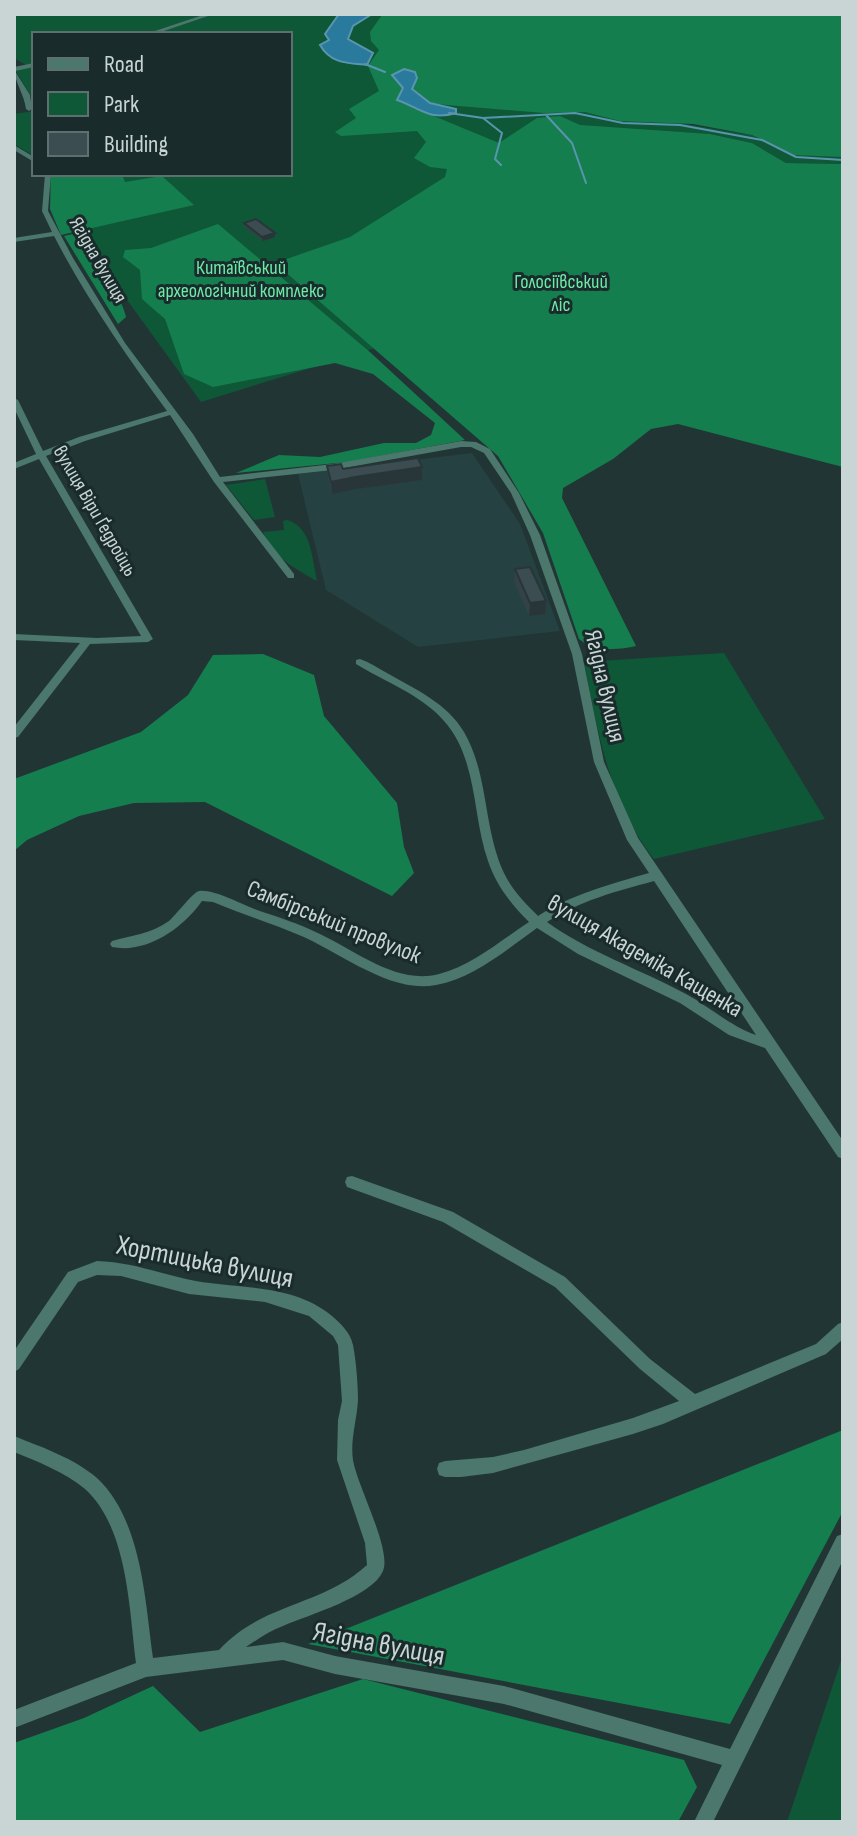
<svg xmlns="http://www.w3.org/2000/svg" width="857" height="1836" font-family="'Sofia Sans Condensed',sans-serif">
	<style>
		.built { fill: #254141 }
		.green { fill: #0e5837 }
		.forest { fill: #157e4f }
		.water { fill: #297a9d; stroke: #5995ae; stroke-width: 2 }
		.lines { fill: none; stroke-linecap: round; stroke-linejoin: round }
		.stream { stroke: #5995ae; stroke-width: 2 }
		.street { fill: #4b776c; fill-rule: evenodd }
		.wall { fill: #334246 }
		.shaded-wall { fill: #293639 }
		.building { fill: #3b4d51; stroke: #293639; stroke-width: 2 }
		.labels { text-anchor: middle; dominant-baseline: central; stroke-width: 6; stroke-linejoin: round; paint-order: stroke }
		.far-street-label { font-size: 20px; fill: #c9d4d4; stroke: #192b2b }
		.far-park-label { font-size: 20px; fill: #6eeaa8; stroke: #192b2b }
		.street-label { font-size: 24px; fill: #c9d4d4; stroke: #192b2b }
		.near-street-label { font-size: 28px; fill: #c9d4d4; stroke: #192b2b }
	</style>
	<rect width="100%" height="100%" fill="#223535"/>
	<path class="built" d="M472 453 520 524 560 631 418 647 326 590 298 474Z"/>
	<path class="green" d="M14 14H839L843 16 679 123 752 135 786 152 843 157V164L786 163 752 143 710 134 638 130 388 344 201 402 51 195 49 174H290V34H34V101L14 68 26 65 14 58Z
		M34 111V156L14 144V114Z
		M265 479 275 517 254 520 226 485Z
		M287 520C312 527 312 559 317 581 295 569 273 557 263 532L284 530 283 521Z
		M724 653 825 819 654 859C610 805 597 729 584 662Z
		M843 1655V1822H787Z"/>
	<path class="forest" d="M843 14V157L794 155 752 135 693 124 620 121 585 112 544 113 447 105 430 103 412 89 417 78 415 72 395 79 403 88 400 102 499 143 537 118 560 116 580 125 710 134 752 143 786 163 843 164V467L678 424 651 429 613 459 563 488 562 498 636 646C618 650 594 652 579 639L543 533 498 456 275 263 350 237 445 177 447 169 430 167 414 158 426 142 417 131 341 136 335 132 356 118 349 109 379 91 368 66 379 50 371 41 370 32 382 15Z
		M51 174H122L125 182 162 176 194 205 61 235 50 209Z
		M218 224 371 353 465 440 347 462 236 473 279 455 320 457 384 443H416L431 435 435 423 373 374 335 363 213 387 184 374 165 319 142 299 140 270 123 257 125 250 151 248Z
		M77 233 85 243 87 259 106 274 104 282C116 292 122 301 126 317L118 324 64 236Z
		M263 654 314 675 324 716 397 803 404 847 414 873 392 896 205 802 134 803 79 816 27 840 14 851V779L141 732 188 695 213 655Z
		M843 1430V1511L730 1724 308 1644Z
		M363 1679 684 1760 697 1787 678 1822H14V1743L84 1718 153 1686 200 1732Z"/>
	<path class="water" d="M339 14H372L353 26 348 39 373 53 367 65C348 63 331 64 320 45L329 40 325 34Z
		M404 69 415 72 417 78 412 89 430 103 456 109V113C429 121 420 108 397 100L403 88 392 75Z"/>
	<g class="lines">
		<path class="stream" d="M365 64 385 72
			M449 113 483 118 575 113 623 123 680 125 762 140 796 157 843 160
			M546 115 572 143 586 183
			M483 118 502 133 495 159 501 165"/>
		<path class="street" d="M206 14H214L155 34H146Z
			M34 63V67L15 71 30 95 32 109 29 111 26 109C24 93 14 82 14 67Z
			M14 145 34 157V162L14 150Z
			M45 174H51L48 211 73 258 125 343 193 434 220 477 333 464 461 441 476 442 490 449 519 493 540 535 582 654 604 762 638 838 843 1141V1159L838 1157 765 1048 729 1035 680 1003 578 954 537 928C506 950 474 978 436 985 390 994 340 952 299 935 271 923 241 914 213 902L202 901C183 928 147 954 112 947L110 944 112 941C132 935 151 934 169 921 176 915 193 892 199 891 214 889 243 905 257 910 278 917 300 924 320 934 356 951 397 985 439 974 473 965 501 940 529 922 511 904 496 885 488 861 472 816 478 759 444 721 422 695 385 682 356 664V660L360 659C369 662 378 668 387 673 415 689 447 703 464 732 489 775 483 828 504 873 512 890 525 903 538 916 572 894 611 884 649 873L627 840 594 762 572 654 530 535 511 493 484 453 471 447H461L333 470 223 482 294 574V578H288L214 482 170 415 85 441 46 456 153 639 148 642 90 644 18 737 14 738V727L80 643 14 640V634L97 638 141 636 39 459 14 469V463L36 454 14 408V398L18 400 43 451 79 437 167 411C126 355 86 298 54 236L14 242V238L52 232 42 211ZM654 881 756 1035C730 1026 710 1007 686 994 640 969 590 953 547 922 579 901 617 891 654 881Z
			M352 1176 453 1212 565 1277 650 1359 695 1394 816 1344 838 1324 843 1322V1339L826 1354 663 1424 633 1434 493 1473 461 1477H445L439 1475 437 1469 439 1463 445 1461 493 1457 524 1450 633 1418 679 1401 640 1369 555 1287 443 1222 347 1187 345 1182 347 1177Z
			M97 1261C130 1262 155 1272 186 1279 235 1290 291 1282 332 1316 341 1324 350 1332 353 1345 356 1360 358 1384 358 1400 357 1420 350 1440 353 1460 357 1485 392 1550 383 1571 372 1597 308 1615 283 1626 269 1631 258 1639 246 1647L283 1642 335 1656 504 1686 730 1749 837 1536 843 1534V1560L713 1822H694L722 1765 504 1704 335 1674 283 1660 146 1677 14 1728V1710L136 1663C129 1609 128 1528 85 1489 65 1472 38 1462 14 1452V1436C41 1447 74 1458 97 1478 142 1520 145 1601 153 1658L219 1650C263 1602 321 1607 367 1565L365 1543 337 1460 338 1420 342 1401 338 1345 333 1336 309 1316 265 1302 189 1294 121 1276 97 1275 78 1282 19 1369 14 1372V1351L68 1272Z"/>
	</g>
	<path class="wall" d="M244 223 275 233V237L263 241 244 227Z
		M327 466 343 469 422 467V480L356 489 332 494 328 479Z
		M515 569 546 601 545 614 529 616 514 582Z"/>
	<path class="shaded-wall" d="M275 233V237L263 241 262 237Z
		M422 467V480L356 489 332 494 331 482 355 477Z
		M546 601 545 614 529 616 530 603Z"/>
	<path class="building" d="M256 219 275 233 262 237 244 223Z
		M418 458 422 467 355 477 331 482 327 466 341 464 343 469Z
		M530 567 546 601 530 603 515 569Z"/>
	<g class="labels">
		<g class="far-street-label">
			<text transform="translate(98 260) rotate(60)">Ягідна вулиця</text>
			<text transform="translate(95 511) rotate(60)">вулиця Віри Ґедройць</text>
		</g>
		<g class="far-park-label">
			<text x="241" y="268">Китаївський<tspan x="241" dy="23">археологічний комплекс</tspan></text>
			<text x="561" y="282">Голосіївський<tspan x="561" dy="23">ліс</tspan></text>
		</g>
		<g class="street-label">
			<text transform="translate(605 686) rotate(77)">Ягідна вулиця</text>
			<text transform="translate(334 922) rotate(22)">Самбірський провулок</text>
			<text transform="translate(645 956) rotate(30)">вулиця Академіка Кащенка</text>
		</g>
		<g class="near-street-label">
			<text transform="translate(205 1262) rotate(11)">Хортицька вулиця</text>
			<text transform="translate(379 1644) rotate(11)">Ягідна вулиця</text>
		</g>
	</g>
	<rect width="857" height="1836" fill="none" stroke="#c9d4d4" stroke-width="32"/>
	<rect x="32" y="32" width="260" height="144" fill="#192b2b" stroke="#5f6f6f" stroke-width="2"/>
	<rect x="48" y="58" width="40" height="12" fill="#4b776c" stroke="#5f6f6f" stroke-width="2"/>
	<text x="104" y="72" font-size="24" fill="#c9d4d4">Road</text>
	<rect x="48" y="92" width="40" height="24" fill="#0e5837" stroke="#5f6f6f" stroke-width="2"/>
	<text x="104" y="112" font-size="24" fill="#c9d4d4">Park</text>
	<rect x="48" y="132" width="40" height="24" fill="#3b4d51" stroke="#5f6f6f" stroke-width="2"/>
	<text x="104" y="152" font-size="24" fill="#c9d4d4">Building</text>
</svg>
